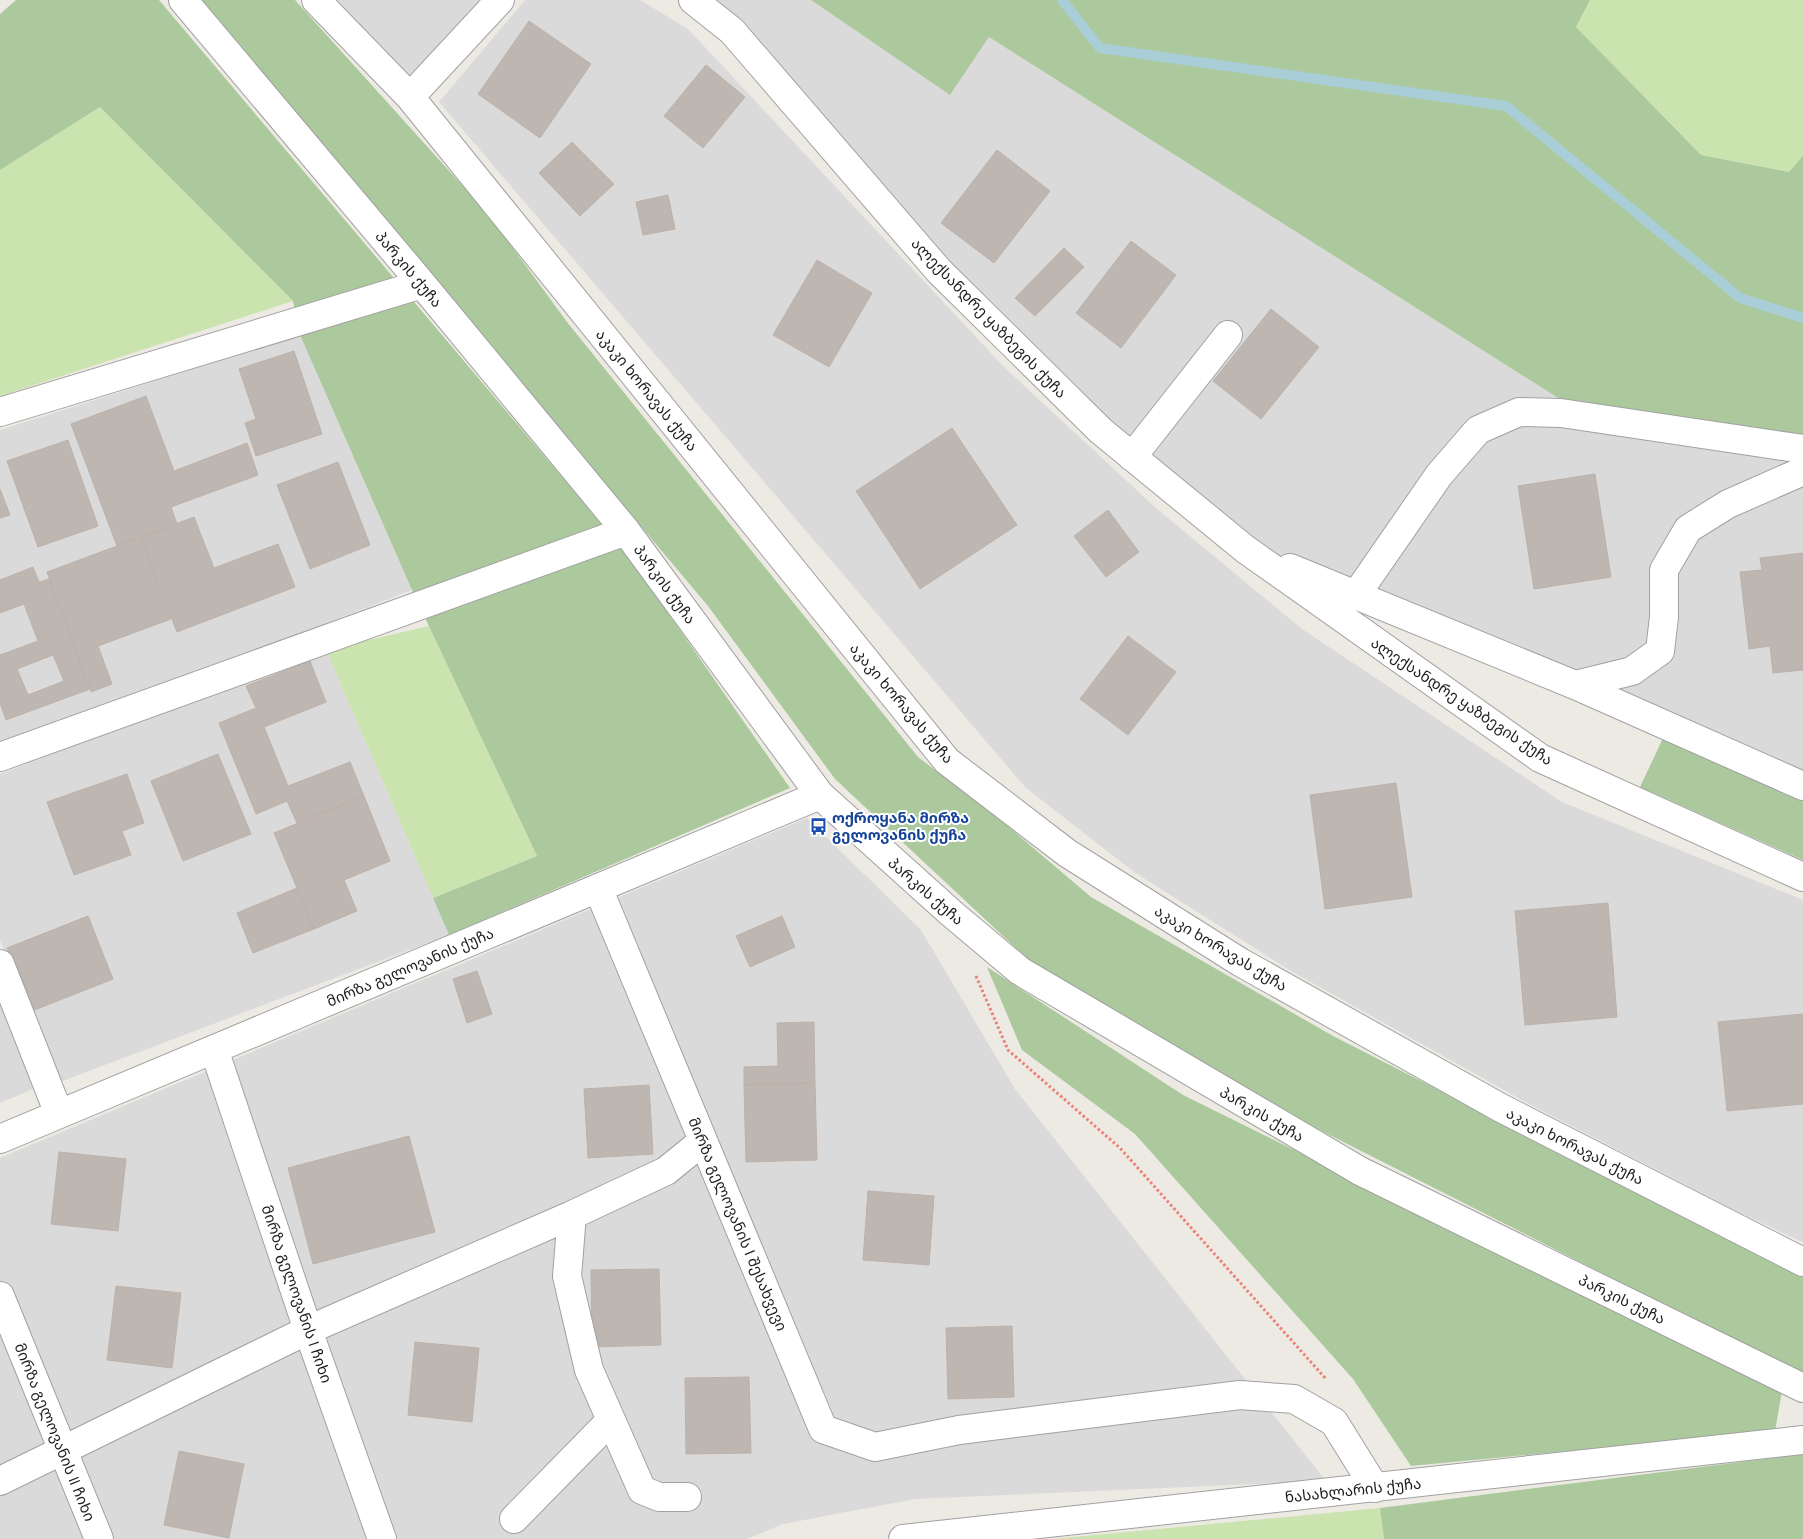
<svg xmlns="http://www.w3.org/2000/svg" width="1803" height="1539" font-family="'Space Grotesk','Noto Sans Georgian',sans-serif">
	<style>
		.residential { fill: #dbdada }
		.grass { fill: #cae3af }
		.forest { fill: #abc99d }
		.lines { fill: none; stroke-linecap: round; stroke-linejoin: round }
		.stream { stroke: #a9ced7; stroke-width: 10 }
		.building { fill: #bdb6b1; stroke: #beb1a8; fill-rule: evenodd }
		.minor-casing { stroke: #a1a1a1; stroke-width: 30 }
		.path { stroke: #ec8077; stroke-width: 3; stroke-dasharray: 2.5 2.5; stroke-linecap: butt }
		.minor { stroke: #fff; stroke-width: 28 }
		.labels { text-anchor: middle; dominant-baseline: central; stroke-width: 4; stroke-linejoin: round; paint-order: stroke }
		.street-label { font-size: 15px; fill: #1d1d1d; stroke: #fff }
		.transit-label { font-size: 15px; font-weight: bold; fill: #164399; stroke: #fff; text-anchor: start }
	</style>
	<rect width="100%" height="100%" fill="#edeae4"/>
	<path class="residential" d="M333 0H481L408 82Z
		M525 0H640L688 29 1005 368 1156 508 1302 629 1562 802 1803 900V1242L1732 1209 1529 1104 1291 971 1134 872 1026 788 439 102Z
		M716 0H811L950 95 989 37 1566 403 1803 440V780L1259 549 1120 436 965 283 768 53Z
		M300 335 412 590 0 749V430Z
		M326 650 449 935 57 1083 0 940V774Z
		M807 818 921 930 1015 1089 1326 1481 915 1499 783 1524 747 1539H0V1158Z
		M0 1001 33 1089 0 1103Z"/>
	<path class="grass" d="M1590 0H1803V156L1789 172 1701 155 1576 27Z
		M100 107 293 301 0 396V170Z
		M429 626 537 856 433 898 326 650Z
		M1380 1508 1384 1539H1053Z"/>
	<path class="forest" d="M16 0H159L627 554 790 788 449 935 433 898 537 856 412 590 300 335 293 301 100 107 0 170V14Z
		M198 0H295L488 214 567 322 918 757 997 817 1091 897 1333 1036 1803 1276V1375L1296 1118 1035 966 835 779 708 606Z
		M811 0H1590L1576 27 1701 155 1789 172 1803 156V440L1566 403 989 37 950 95Z
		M1664 736 1803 798V860L1640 787Z
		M987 967 1183 1095 1782 1391 1775 1431 1411 1466 1353 1379 1135 1134 1022 1050Z
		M1803 1454V1539H1384L1380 1508Z"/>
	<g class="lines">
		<path class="stream" d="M1062 0 1100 48 1506 106 1740 298 1803 318"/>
	</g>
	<path class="building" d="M529 21 591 64 540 138 478 94Z
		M706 65 745 97 703 148 664 116Z
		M572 142 614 184 580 216 539 173Z
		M997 150 1050 191 994 263 941 223Z
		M668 195 675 229 643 235 636 202Z
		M1131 241 1176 275 1121 348 1076 313Z
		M1064 248 1084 267 1035 316 1015 298Z
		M817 260 872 293 829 367 773 335Z
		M1271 309 1319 347 1261 419 1213 381Z
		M294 351 322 434 256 456 245 423 256 419 239 369Z
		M146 396 174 471 247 443 258 475 171 507 177 524 117 546 71 424Z
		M952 428 1017 525 920 589 856 491Z
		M68 440 98 526 38 547 7 461Z
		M338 462 370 545 310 569 277 485Z
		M1595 474 1611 577 1534 589 1518 486Z
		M0 489 10 515 0 518Z
		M1108 510 1139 552 1106 577 1074 536Z
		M194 517 214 568 278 544 295 587 177 632 141 537Z
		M141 537 171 619 98 646 112 684 91 692 47 572Z
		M1803 553V670L1773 673 1770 646 1749 649 1740 572 1762 570 1760 558Z
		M33 567 39 582 49 579 90 689 6 720 0 703V655L38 641 24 604 0 613V580ZM53 655 64 681 28 695 17 669Z
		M1128 636 1176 672 1128 735 1080 699Z
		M310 661 326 702 264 727 288 786 350 762 364 796 297 823 287 801 256 814 219 723 256 708 246 686Z
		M218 754 251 834 183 861 151 781Z
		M127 774 144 823 122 831 131 855 74 875 47 802Z
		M1396 783 1412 897 1325 909 1310 795Z
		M364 796 390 861 344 880 357 911 314 929 274 833Z
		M297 888 314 929 253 953 237 913Z
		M1608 903 1617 1017 1525 1025 1515 911Z
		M88 916 113 979 32 1011 7 948Z
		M782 916 795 947 750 967 736 936Z
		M477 971 492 1014 467 1023 453 979Z
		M1803 1014V1104L1727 1111 1718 1022Z
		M814 1022 815 1083 744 1085V1067L778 1066 777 1023Z
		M815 1083 817 1160 746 1162 744 1085Z
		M649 1085 653 1154 588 1158 584 1089Z
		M409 1136 435 1232 313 1264 288 1168Z
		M59 1152 126 1159 118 1231 51 1224Z
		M868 1191 934 1196 929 1265 863 1260Z
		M659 1269 661 1345 592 1347 591 1270Z
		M116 1286 181 1293 172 1368 107 1360Z
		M1012 1326 1014 1397 948 1399 946 1328Z
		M415 1342 479 1348 472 1422 408 1415Z
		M749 1377 751 1453 686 1454 685 1378Z
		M179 1451 244 1464 229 1538 164 1525Z"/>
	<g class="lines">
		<defs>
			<path id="minor" d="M183 0 422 284 626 531 820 795 951 913 1020 971 1360 1171 1803 1388
				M316 0 410 97 947 761 1067 853 1240 962 1501 1108 1803 1262
				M693 0 732 31 939 271 1101 431 1245 549 1540 758 1803 877
				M410 97 500 0
				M0 412 422 284
				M1132 457 1228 335
				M1290 568 1575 685 1803 786
				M1356 595 1439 475 1478 430 1519 412 1561 413 1803 449
				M1575 685 1632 671 1660 651 1664 617V570L1688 529 1728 504 1803 471
				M0 757 626 531
				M598 888 823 1429 875 1447 959 1430 1240 1395 1294 1399 1334 1422 1375 1488
				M0 964 59 1114
				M214 1049 308 1330 382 1539
				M0 1139 820 795
				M572 1215 567 1276 589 1370 642 1490 659 1497H687
				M0 1296 99 1539
				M0 1481 308 1330 572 1215 666 1171 703 1141
				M514 1519 611 1420
				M903 1539 1803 1440"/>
		</defs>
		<use href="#minor" class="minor-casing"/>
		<path class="path" d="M976 976 1008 1050 1120 1148 1326 1379"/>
		<use href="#minor" class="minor"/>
	</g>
	<defs>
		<symbol id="bus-bare" viewBox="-9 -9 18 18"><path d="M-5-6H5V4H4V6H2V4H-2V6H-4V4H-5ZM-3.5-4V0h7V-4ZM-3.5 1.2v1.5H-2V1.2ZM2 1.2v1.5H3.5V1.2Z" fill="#1a4fb4" stroke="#fff" stroke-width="2.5" paint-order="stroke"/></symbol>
	</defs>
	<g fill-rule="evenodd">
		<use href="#bus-bare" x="806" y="814" width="25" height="25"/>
	</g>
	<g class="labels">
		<g class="street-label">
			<text transform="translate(409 269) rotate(50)">პარკის ქუჩა</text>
			<text transform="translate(989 318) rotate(46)">ალექსანდრე ყაზბეგის ქუჩა</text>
			<text transform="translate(647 390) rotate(51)">აკაკი ხორავას ქუჩა</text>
			<text transform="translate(665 584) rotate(54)">პარკის ქუჩა</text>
			<text transform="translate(1462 701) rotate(34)">ალექსანდრე ყაზბეგის ქუჩა</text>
			<text transform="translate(902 703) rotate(50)">აკაკი ხორავას ქუჩა</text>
			<text transform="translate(926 891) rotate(41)">პარკის ქუჩა</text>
			<text transform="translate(1221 948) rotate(31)">აკაკი ხორავას ქუჩა</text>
			<text transform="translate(410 967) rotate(-23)">მირზა გელოვანის ქუჩა</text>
			<text transform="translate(1262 1114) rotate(30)">პარკის ქუჩა</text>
			<text transform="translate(1575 1146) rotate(27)">აკაკი ხორავას ქუჩა</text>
			<text transform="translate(738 1224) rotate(67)">მირზა გელოვანის I შესახვევი</text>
			<text transform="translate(297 1294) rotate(71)">მირზა გელოვანის I ჩიხი</text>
			<text transform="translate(1622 1299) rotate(26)">პარკის ქუჩა</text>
			<text transform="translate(55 1432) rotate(68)">მირზა გელოვანის II ჩიხი</text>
			<text transform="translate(1353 1490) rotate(-6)">ნასახლარის ქუჩა</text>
		</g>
		<g class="transit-label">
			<text x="832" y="817">ოქროყანა მირზა<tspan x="832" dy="17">გელოვანის ქუჩა</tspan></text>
		</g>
	</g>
</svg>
